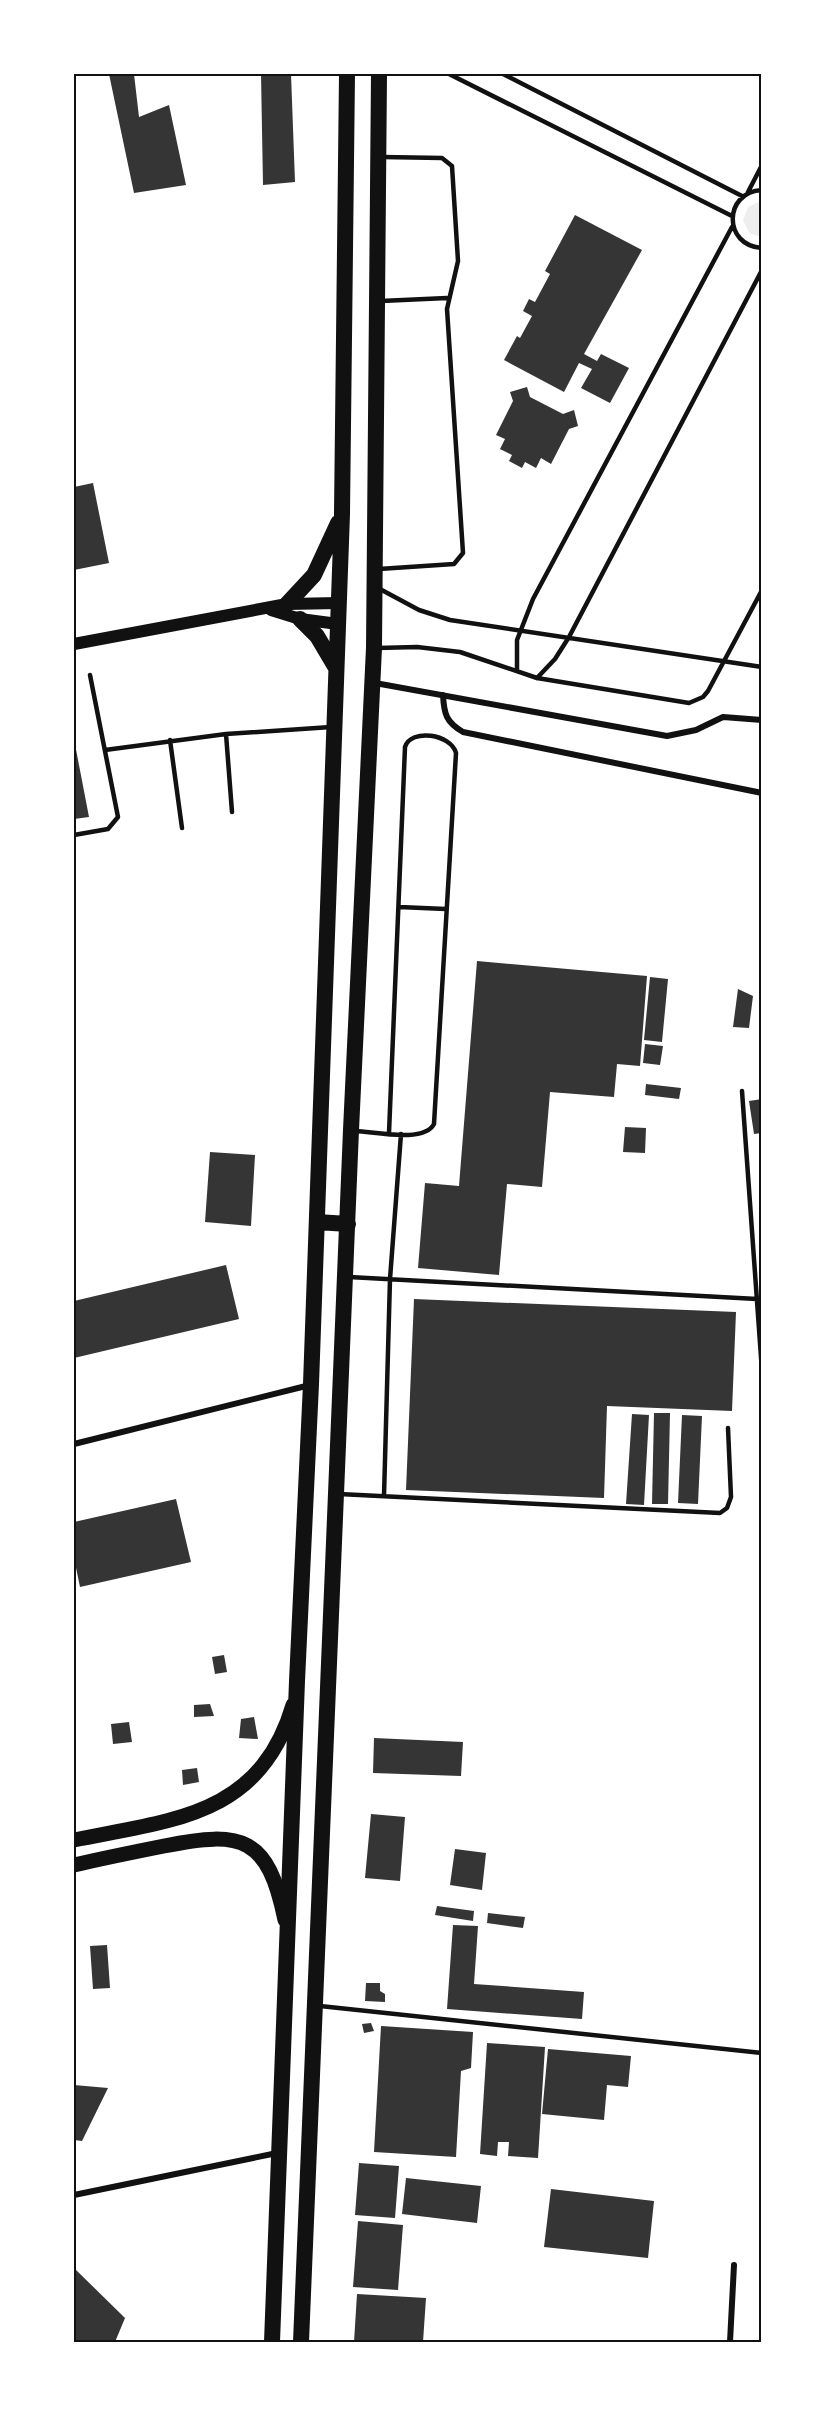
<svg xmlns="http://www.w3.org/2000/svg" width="835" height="2416" font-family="Jost,sans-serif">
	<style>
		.green { fill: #eee }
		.building { fill: #353535 }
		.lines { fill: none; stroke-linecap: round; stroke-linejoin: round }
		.service { stroke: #111; stroke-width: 4.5 }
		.minor { stroke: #111; stroke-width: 6 }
		.secondary { stroke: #111; stroke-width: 12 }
		.primary { stroke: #111; stroke-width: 15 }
		.trunk { stroke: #111; stroke-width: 16 }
		.neatline { fill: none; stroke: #111; stroke-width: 2 }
	</style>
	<rect width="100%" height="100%" fill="#fff"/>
	<path class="green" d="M761 201H762L761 237 749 233 743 220 748 207Z"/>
	<path class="building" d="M109 74H134L139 117 169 105 186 185 134 193Z
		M261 74H291L295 182 263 185Z
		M575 215 642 250 584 354 597 361 601 354 629 368 610 403 581 388 592 369 579 363 564 392 504 360 517 336 520 338 532 316 523 311 529 299 535 302 550 274 545 271Z
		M527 387 530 397 563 414 574 410 578 426 569 429 551 464 541 458 536 468 525 462 522 468 509 461 512 455 500 449 505 439 496 435 513 401 510 392Z
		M93 483 109 563 74 570V487Z
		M74 739 89 817 74 819Z
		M477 961 647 976 640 1066 617 1064 614 1097 550 1092 542 1187 507 1184 499 1275 418 1268 425 1183 459 1186Z
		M650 977 668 979 662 1042 644 1040Z
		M738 989 753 996 749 1028 733 1027Z
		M645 1044 663 1046 660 1065 643 1063Z
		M646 1084 681 1088 679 1099 645 1095Z
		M762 1099V1133L754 1134 749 1101Z
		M625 1127 646 1128 645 1153 623 1152Z
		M210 1152 255 1155 251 1226 205 1222Z
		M226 1265 239 1319 74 1358V1301Z
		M414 1299 736 1312 732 1411 607 1406 604 1498 406 1490Z
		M654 1413H670L668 1504H652Z
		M632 1414 649 1415 644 1505 626 1504Z
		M682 1415 702 1416 698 1504 678 1503Z
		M176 1499 191 1562 80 1587 74 1558V1522Z
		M224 1655 227 1672 215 1674 212 1657Z
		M210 1704 214 1716 194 1717V1705Z
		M254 1717 258 1739 239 1738 241 1719Z
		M129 1722 132 1742 113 1744 111 1724Z
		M374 1738 463 1742 461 1776 373 1773Z
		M197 1768 199 1782 183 1785 182 1770Z
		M371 1814 405 1817 400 1881 365 1878Z
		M455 1849 486 1853 482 1890 450 1885Z
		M437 1906 474 1911 473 1921 435 1915Z
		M488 1913 525 1917 523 1928 487 1923Z
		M453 1925 478 1926 474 1984 584 1992 582 2019 447 2009Z
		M107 1945 110 1988 93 1989 90 1946Z
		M366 1983H380V1991L385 1994V2002L365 2001Z
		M371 2023 374 2031 364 2033 362 2024Z
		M381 2026 473 2032 471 2068 461 2071 456 2157 374 2152Z
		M487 2043 545 2047 538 2158 508 2156 509 2142H498L497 2156 480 2154Z
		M548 2049 631 2056 628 2087 607 2085 604 2120 542 2114Z
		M74 2085 108 2088 82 2141 74 2140Z
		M359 2163 399 2166 395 2218 355 2215Z
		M406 2178 481 2186 477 2223 402 2214Z
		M551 2189 654 2201 648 2258 544 2247Z
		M358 2221 403 2225 398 2290 353 2287Z
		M74 2268 125 2318 115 2342H74Z
		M357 2294 426 2298 423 2342H354Z"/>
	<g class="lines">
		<path class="service" d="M449 74 732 216
			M503 74 742 196
			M762 190C723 192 723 246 762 248
			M748 192 762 165
			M381 301 447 298
			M379 569 454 564 463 553 447 309 458 261 452 166 442 158 382 157
			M378 588 419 610 450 620 762 667
			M377 648 417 647 460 652 537 678 689 703 703 697 708 691 762 590
			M517 671V640L533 599 732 227
			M537 678 555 659 569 637 762 270
			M226 734 232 812
			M170 740 182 828
			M105 750 226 734 331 727
			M74 835 108 829 118 817 90 675
			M399 907 446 909
			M742 1091 762 1371
			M356 1131C376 1132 424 1143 434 1124L456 753C451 734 411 728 405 747L389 1133
			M349 1277 757 1299
			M339 1494 720 1513 727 1508 731 1497 728 1428
			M384 1496 390 1279 401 1134
			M320 2006 762 2053"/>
		<path class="minor" d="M375 683 667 736 696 730 723 717 762 720
			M443 695C444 714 446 722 463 732L762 793
			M74 1444 310 1385
			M74 2195 277 2153
			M730 2342 734 2265"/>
		<path class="secondary" d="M271 610 300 619 338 624
			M74 644 287 604 339 603"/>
		<path class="primary" d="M74 1840C171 1820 260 1817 293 1705
			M74 1865C104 1858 134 1852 164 1846 243 1830 268 1837 285 1920"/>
		<path class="trunk" d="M287 604 314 575 338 523
			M300 619 317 636 336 668
			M317 1222 348 1224
			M272 2342 297 1681 311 1384 342 514 347 74
			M301 2342 351 1130 374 648 379 74"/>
	</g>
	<rect width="835" height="2416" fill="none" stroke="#ffffff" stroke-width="150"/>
	<rect x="75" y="75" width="685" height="2266" class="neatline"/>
</svg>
